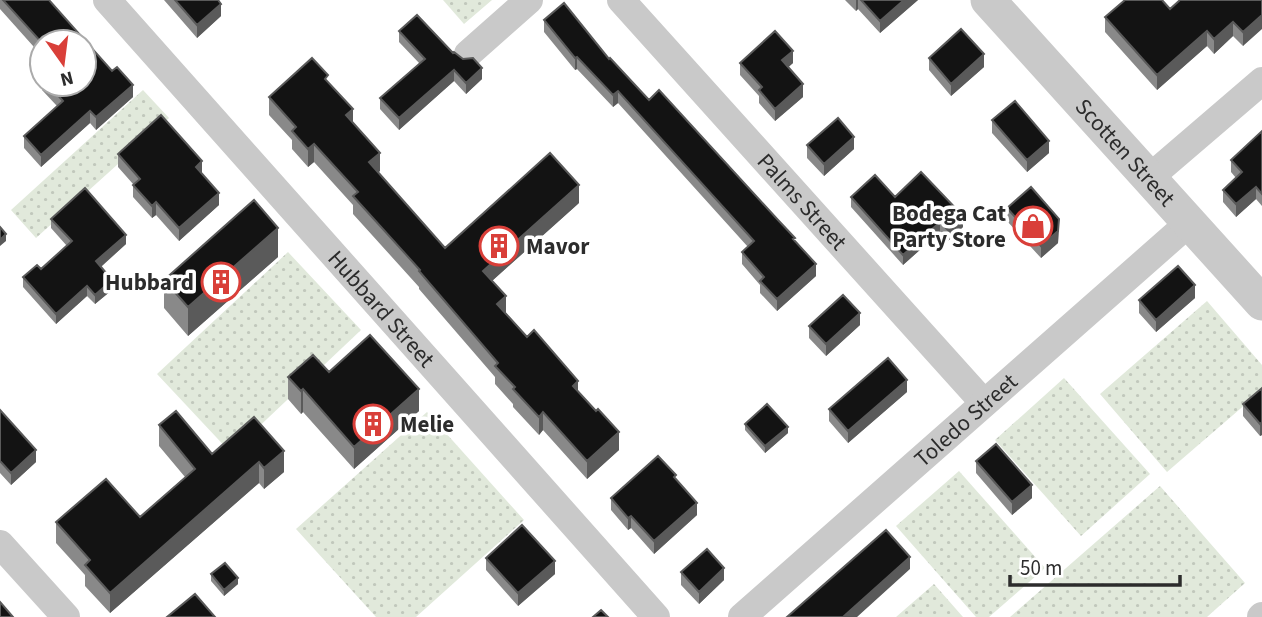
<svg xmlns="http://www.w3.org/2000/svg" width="1262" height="617" font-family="'Source Sans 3',sans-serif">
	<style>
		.grass { fill: url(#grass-dots) }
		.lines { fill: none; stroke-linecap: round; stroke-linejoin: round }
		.minor { stroke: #c9c9c9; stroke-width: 28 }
		.tertiary { stroke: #c9c9c9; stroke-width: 35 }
		.wall { fill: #898989 }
		.shaded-wall { fill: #5a5a5a }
		.building { fill: #131313; stroke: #5a5a5a; stroke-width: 2 }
		.labels { text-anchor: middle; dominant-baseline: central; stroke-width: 7; stroke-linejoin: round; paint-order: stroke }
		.street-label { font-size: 23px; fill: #2c2c2c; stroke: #fff }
		.poi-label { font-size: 23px; font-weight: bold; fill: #2c2c2c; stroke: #fff; text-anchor: end }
	</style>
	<defs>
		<pattern id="grass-dots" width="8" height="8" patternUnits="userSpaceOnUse" patternTransform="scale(1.75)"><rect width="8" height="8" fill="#e1e9db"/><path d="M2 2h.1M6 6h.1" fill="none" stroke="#c1c8bc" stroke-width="1.8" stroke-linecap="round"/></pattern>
	</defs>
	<rect width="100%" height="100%" fill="#fff"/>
	<path class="grass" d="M443 0H492L464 24Z
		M143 90 169 118 36 238 11 210Z
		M288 252 361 330 231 453 157 374Z
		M1207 301 1262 365V390L1167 472 1100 394Z
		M1064 378 1150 474 1081 536 995 440Z
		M427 412 524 520 416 617H376L296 529Z
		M959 471 1045 568 989 617H976L896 526Z
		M1160 486 1245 583 1207 617H1010Z
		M934 584 963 617H896Z"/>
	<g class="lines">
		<g class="minor">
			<path id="s1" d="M107 0 656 617"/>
			<path id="s2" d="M621 0 984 403"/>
			<path d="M468 54 529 0"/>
			<path d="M1149 178 1262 81"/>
			<path d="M0 544 66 617"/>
			<path id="s3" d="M742 617 1189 223"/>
			<path d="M1261 617 1262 616"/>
		</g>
		<path class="tertiary" id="s4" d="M988 0 1262 303"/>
	</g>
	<path class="wall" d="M0 0H49L133 97 96 130 90 123 41 167 24 148V136L57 106 42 90V84H84L42 42V56L0 9Z
		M164 0H218L221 16 197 38Z
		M845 0H918L880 33 858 9 856 11Z
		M1262 0 1243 46 1233 36 1214 54 1207 46 1157 90 1105 32V17L1170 9Z
		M544 20 609 59 649 100 795 241 816 276 777 311 760 293V285L742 264V252L748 247 618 103 613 107 577 69 575 70 544 32Z
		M399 31 482 79 466 94 454 81 399 130 380 109V98L420 64 399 42Z
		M929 58 984 67 951 96 929 70Z
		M740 63H793L788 67 803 97 775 121 759 103V96L740 75Z
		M328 83 380 171 378 172 445 248 579 203 492 281 506 313 578 392 619 450 587 479 543 430 539 435 513 407V404L495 384V377L419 289V287L353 214V205L314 162 308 167 292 149V140L269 115V97Z
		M992 120 1049 153 1027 172 992 133Z
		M1262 131V206L1256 199 1236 217 1223 202V190L1236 178 1231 172V160Z
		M807 145 854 149 824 176 807 158Z
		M118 154 202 174 219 205 179 241 156 215 152 218 133 197V184L118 167Z
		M851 197H895L963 227 948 241 940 232 903 265 851 207Z
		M1007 208 1059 231 1058 243 1041 258 1007 221Z
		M51 219 126 244 101 267 112 290 95 304 87 296 56 324 23 287V277L41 269 67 246 51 228Z
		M278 257 188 336 164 308V280Z
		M1195 298 1156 332 1139 313V300Z
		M860 325 826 356 809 338V326Z
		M329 372 419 411 354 469 303 412 301 414 288 399V377Z
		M1262 388V435L1260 436 1243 416V404Z
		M907 392 848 443 829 421V409Z
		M0 410 36 462 11 485 0 473Z
		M254 417 284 472 264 489 259 483 110 613 85 586V575L56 543V522L140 517 185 477 159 446V425L212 454Z
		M745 424 788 433 765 453 745 430Z
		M976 461 1032 498 1012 515 976 473Z
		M676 480 697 515 654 554 631 528 628 530 611 510V498Z
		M486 558 555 574 518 606 486 570Z
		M681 572 724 580 699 604 681 585Z
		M211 574 238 584 224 596 211 581Z"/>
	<path class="shaded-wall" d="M856 0H858V9L856 11Z
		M904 0H918L880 33V21Z
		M221 4V16L197 38V25Z
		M1262 15V29L1243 46V32Z
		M1233 22V36L1214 54V39Z
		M1207 31V46L1157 90V75Z
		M793 51V63L782 73V60Z
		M984 54V67L951 96V84Z
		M577 57V69L575 70V58Z
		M482 68V79L466 94V83Z
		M454 70V81L399 130V118Z
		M803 84V97L775 121V109Z
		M133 85V97L96 130V117Z
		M618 91V103L613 107V95Z
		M353 109V127L346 115Z
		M90 111V123L41 167V155Z
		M854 137V149L824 176V164Z
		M1049 141V153L1027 172V160Z
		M314 144V162L308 167V149Z
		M380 153V171L369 180V162Z
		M202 161V174L196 167Z
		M579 185V203L483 289V271Z
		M1256 187V199L1236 217V204Z
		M219 193V205L179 241V228Z
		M156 202V215L152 218V206Z
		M963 216V227L948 241V230Z
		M1059 219 1058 243 1041 258V246Z
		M940 222V232L903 265V255Z
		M278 228V257L188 336V307Z
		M6 234V241L0 246V240Z
		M126 235V244L96 271V261Z
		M816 264V276L777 311V299Z
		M112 280V290L95 304V295Z
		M1195 285V298L1156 332V320Z
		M87 286V296L56 324V314Z
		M506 296V314L497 304Z
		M860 313V325L826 356V344Z
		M907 380V392L848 443V431Z
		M578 381V399L573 386Z
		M303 389V412L301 414V391Z
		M419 389V411L354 469V447Z
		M543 412V430L539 435V417Z
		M1262 422V435L1260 436V424Z
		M788 427V433L765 453V446Z
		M619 432V450L587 479V461Z
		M36 450V462L11 485V473Z
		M284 451V472L264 489V468Z
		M259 462V483L110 613V593Z
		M1032 485V498L1012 515V502Z
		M697 503V515L654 554V541Z
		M631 516V528L628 530V518Z
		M910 557V569L857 617H843Z
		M555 561V574L518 606V593Z
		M724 568V580L699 604V592Z
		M238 578V584L224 596V590Z"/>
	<path class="building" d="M3 0H49L112 71 117 67 133 85 96 117 90 111 41 155 24 136 63 101 48 84H84V42H42V43Z
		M175 0H218L221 4 197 25Z
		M861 0H904L880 21Z
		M1125 0H1162L1170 9 1180 0H1262V15L1243 32 1233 22 1214 39 1207 31 1157 75 1105 17Z
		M564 3 609 59 610 58 649 100 659 90 778 220 795 238 793 239 816 264 777 299 760 281 764 277 742 252 754 241 618 91 613 95 577 57 575 58 544 20Z
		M417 15 453 53 454 52 463 59 473 58 482 68 466 83 454 70 399 118 380 98 425 59 399 31Z
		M961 29 984 54 951 84 929 58Z
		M775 31 793 51 782 60 803 84 775 109 759 90 762 87 740 63Z
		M312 58 328 75 325 79 353 109 346 115 380 153 369 162 445 248 550 153 579 185 483 271 506 296 497 304 527 337 534 330 578 381 573 386 596 411 598 409 619 432 587 461 543 412 539 417 513 389 515 387 495 366 498 363 419 271 420 270 353 196 358 192 314 144 308 149 292 131 296 127 269 97Z
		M1015 101 1049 141 1027 160 992 120Z
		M161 115 202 161 196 167 219 193 179 228 156 202 152 206 133 185 140 179 118 154Z
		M838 118 854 137 824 164 807 145Z
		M1262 131V194L1256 187 1236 204 1223 190 1242 172 1231 160Z
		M921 172 963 216 948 230 940 222 903 255 851 197 875 175 895 197Z
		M1031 187 1059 219 1058 231 1041 246 1007 208Z
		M85 188 126 235 96 261 112 280 95 295 87 286 56 314 23 277 37 265 41 269 72 241 51 219Z
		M254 200 278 228 188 307 164 280Z
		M0 227 6 234 0 240Z
		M1178 266 1195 285 1156 320 1139 300Z
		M843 295 860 313 826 344 809 326Z
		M370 335 419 389 354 447 303 389 301 391 288 377 313 355 329 372Z
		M888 358 907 380 848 431 829 409Z
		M1262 388V422L1260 424 1243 404Z
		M767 404 788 427 765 446 745 424Z
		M0 410 36 450 11 473 0 461Z
		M176 411 212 454 254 417 284 451 264 468 259 462 110 593 85 565 90 560 56 522 106 479 140 517 195 469 159 425Z
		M996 444 1032 485 1012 502 976 461Z
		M658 456 676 475 674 477 697 503 654 541 631 516 628 518 611 498Z
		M522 525 555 561 518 593 486 558Z
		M886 530 910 557 843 617H787Z
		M707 549 724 568 699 592 681 572Z
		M225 563 238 578 224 590 211 574Z
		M195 594 215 617H167Z
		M0 602 13 617H0Z
		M601 610 608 617H593Z"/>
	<defs>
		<symbol id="shop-ring" viewBox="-11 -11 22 22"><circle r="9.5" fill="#fff" stroke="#d93f39" stroke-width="1.5"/><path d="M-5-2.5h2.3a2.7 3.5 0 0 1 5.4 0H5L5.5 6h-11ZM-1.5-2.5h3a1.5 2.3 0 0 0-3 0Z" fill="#d93f39"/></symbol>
		<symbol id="building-ring" viewBox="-11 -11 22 22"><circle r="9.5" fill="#fff" stroke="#d93f39" stroke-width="1.5"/><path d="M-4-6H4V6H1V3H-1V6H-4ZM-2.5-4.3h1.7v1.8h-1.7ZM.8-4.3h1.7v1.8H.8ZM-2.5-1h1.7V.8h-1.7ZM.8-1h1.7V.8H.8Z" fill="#d93f39"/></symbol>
	</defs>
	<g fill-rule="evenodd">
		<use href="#shop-ring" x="1011" y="204" width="44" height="44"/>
		<use href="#building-ring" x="477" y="224" width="44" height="44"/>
		<use href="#building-ring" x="199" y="260" width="44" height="44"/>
		<use href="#building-ring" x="351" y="402" width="44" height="44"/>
	</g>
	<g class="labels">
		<g class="street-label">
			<text stroke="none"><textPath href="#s4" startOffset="205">Scotten Street</textPath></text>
			<text stroke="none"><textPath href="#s2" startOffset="271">Palms Street</textPath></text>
			<text stroke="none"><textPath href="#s1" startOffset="413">Hubbard Street</textPath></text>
			<text stroke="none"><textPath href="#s3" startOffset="298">Toledo Street</textPath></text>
		</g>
		<g class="poi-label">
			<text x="1006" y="213">Bodega Cat<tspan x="1006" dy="26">Party Store</tspan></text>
			<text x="526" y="246" text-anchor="start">Mavor</text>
			<text x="194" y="282">Hubbard</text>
			<text x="400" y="424" text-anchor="start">Melie</text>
		</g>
	</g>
	<g transform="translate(63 63) rotate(166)"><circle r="33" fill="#ffffff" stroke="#ababab" stroke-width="2"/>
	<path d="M0-5L12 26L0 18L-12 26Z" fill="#d93f39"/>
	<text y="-10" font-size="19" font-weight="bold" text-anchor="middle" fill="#2c2c2c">N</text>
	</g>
	<path d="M1010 575v10h170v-10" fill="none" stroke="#2c2c2c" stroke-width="3.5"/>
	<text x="1020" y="575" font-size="21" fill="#2c2c2c" stroke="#ffffff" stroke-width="5" paint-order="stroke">50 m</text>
</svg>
